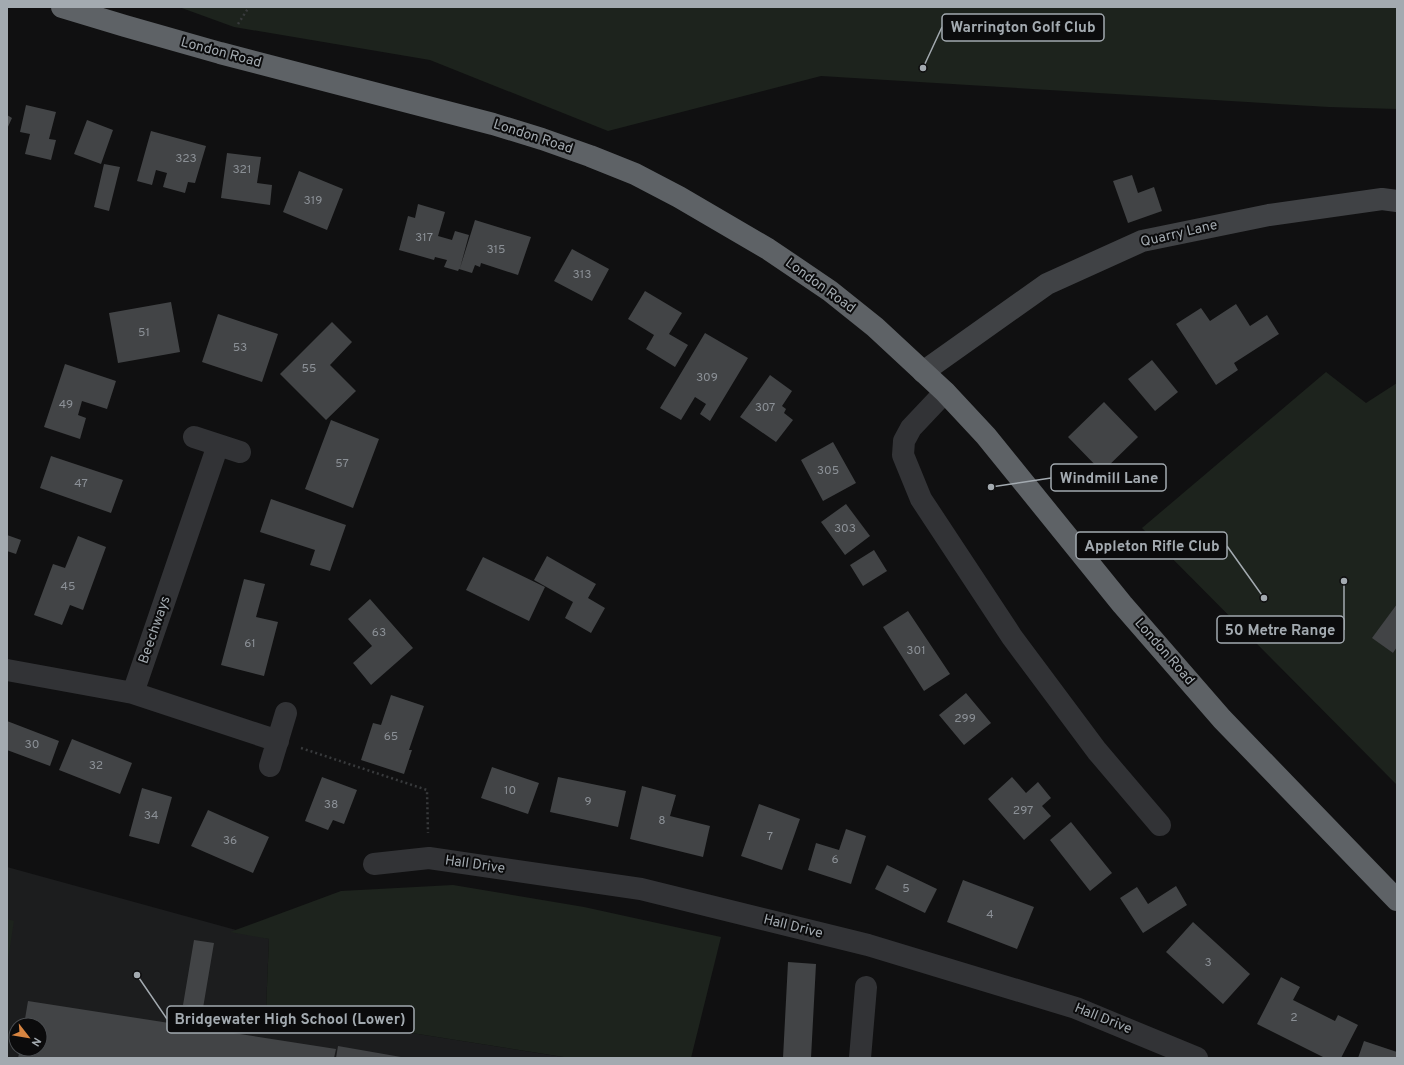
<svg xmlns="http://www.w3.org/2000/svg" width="1404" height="1065" font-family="Overpass,sans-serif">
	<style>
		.built { fill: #1c1d1e; fill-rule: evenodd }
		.green { fill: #1d231d }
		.building { fill: #424446 }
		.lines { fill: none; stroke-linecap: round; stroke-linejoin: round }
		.path { stroke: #383a3c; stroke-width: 2.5; stroke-dasharray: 2 3; stroke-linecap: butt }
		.street { stroke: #323336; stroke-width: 22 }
		.secondary { stroke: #404245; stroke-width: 22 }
		.highway { stroke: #5e6266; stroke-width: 22 }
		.labels { text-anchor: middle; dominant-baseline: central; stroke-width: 4; stroke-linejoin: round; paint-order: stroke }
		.number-label { font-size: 12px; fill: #8b9096 }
		.street-label { font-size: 14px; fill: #a3aab0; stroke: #0b0b0c }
		.leader { fill: none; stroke: #a3aab0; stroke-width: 1.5 }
		.callout-dot { fill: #a3aab0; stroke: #0b0b0c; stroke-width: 1.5 }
		.callout { fill: #0b0b0c; stroke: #a3aab0; stroke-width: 1.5 }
		.callout-label { font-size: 15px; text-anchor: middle; font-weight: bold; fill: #a3aab0 }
	</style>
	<rect width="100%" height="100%" fill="#101011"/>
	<path class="built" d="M7 867 269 939 266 1010 570 1058H7ZM16 1025H40V1049H16Z"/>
	<path class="green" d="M179 7H1397V109L1329 107 821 76 608 131 430 60 234 27Z
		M1326 372 1366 403 1397 383V604L1373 638 1393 653 1397 647V785L1142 528Z
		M453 885 584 907 721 937 691 1058H570L266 1010 269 939 230 932 341 891Z
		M7 919 14 921 7 966Z"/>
	<path class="building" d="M26 105 56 112 49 139 56 140 51 160 25 154 30 134 20 132Z
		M7 115 12 118 7 129Z
		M87 120 113 130 101 164 74 154Z
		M151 131 206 146 195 183 188 182 185 193 163 187 167 173 156 170 152 185 137 181Z
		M227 153 261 157 257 183 272 185 270 205 221 198Z
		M104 164 120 167 109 211 94 207Z
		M299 171 343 189 327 230 283 212Z
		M1132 175 1138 193 1154 187 1162 211 1128 223 1113 181Z
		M418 204 445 212 438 236 452 240 455 231 469 235 460 268 475 220 531 237 518 275 481 263 480 267 475 265 472 273 459 269 458 271 444 267 447 260 435 257 434 260 399 250 408 216 415 218Z
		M572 249 609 269 592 301 554 281Z
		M645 291 682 313 669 334 688 345 675 367 646 349 654 335 628 319Z
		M171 302 180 352 118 363 109 313Z
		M1236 304 1250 326 1267 315 1279 334 1234 363 1238 370 1216 385 1176 324 1201 308 1210 321Z
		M218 314 278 334 262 382 202 362Z
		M332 322 352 342 330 365 356 391 326 420 280 374Z
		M705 333 748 358 710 421 700 414 706 404 695 397 681 420 660 408Z
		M1152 360 1178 392 1155 411 1128 379Z
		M65 364 116 381 107 409 82 401 78 415 86 418 80 439 44 427Z
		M770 375 792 391 782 406 786 409 784 413 793 420 776 442 740 417Z
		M1104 402 1138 437 1102 472 1068 437Z
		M331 420 379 439 353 508 305 489Z
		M833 442 856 483 823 501 801 460Z
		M51 456 123 480 111 513 40 488Z
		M271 499 346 525 330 571 310 565 315 550 260 532Z
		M846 504 870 536 845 555 821 522Z
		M7 535 21 540 16 554 7 551Z
		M78 536 106 547 83 610 70 605 62 625 34 615 53 564 65 568Z
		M874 550 887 571 863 586 850 565Z
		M547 556 596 584 588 598 605 608 591 633 565 618 573 602 534 580Z
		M483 557 545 587 529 621 466 590Z
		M244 579 265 584 256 617 278 622 264 676 221 665Z
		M370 599 413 648 371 685 353 663 372 646 348 619Z
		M1397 604V647L1393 653 1372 638Z
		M908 611 950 674 924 691 883 627Z
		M966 693 991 723 964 745 939 715Z
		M391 695 424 706 409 750H412L404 774 361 760 373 723 381 725Z
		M7 721 59 741 50 766 7 750Z
		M72 739 132 763 120 794 59 770Z
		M492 767 539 783 528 814 481 798Z
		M322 777 357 790 344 824 333 820 328 830 305 821Z
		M558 777 626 791 618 827 550 812Z
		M1012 777 1026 793 1038 782 1051 798 1042 806 1051 816 1024 840 988 799Z
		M642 786 676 795 670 816 710 826 703 857 630 839Z
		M142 788 172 797 159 844 129 836Z
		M759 804 800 819 782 870 741 856Z
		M208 810 269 837 253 873 191 846Z
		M1071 822 1112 873 1090 891 1050 840Z
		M846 829 866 836 851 884 808 870 816 843 839 850Z
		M887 865 937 889 925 913 875 889Z
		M963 880 1034 907 1017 949 947 922Z
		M1176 886 1187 905 1143 933 1120 898 1137 887 1148 904Z
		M1193 922 1250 974 1223 1004 1166 952Z
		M194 940 214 943 203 1008 183 1005Z
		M788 962 816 964 811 1058H783Z
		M1281 977 1300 987 1293 1000 1335 1021 1338 1015 1358 1025 1341 1058H1325L1257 1024Z
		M28 1001 336 1049 334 1058H18L20 1049H40V1025H24Z
		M1364 1041 1397 1052V1058H1358Z
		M338 1046 401 1057V1058H336Z"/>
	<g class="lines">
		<path class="path" d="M238 24 249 7
			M301 748 427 790 428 833"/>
		<path class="street" d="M945 392 911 428 904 441 903 455 921 499 1012 637 1097 751 1160 825
			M194 437 240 452
			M7 670 133 693 278 741
			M133 693 218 445
			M270 766 286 713
			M374 864 429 858 641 889 868 945 1076 1008 1197 1058
			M860 1058 866 987"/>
		<path class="secondary" d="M923 372 1047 284 1142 241 1269 215 1382 199 1397 201"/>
		<path class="highway" d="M62 7 125 26 220 53 493 124 542 139 590 156 635 174 679 197 768 249 830 291 875 327 945 392 986 436 1122 604 1222 719 1397 900"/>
	</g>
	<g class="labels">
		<g class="number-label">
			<text x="186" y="159">323</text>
			<text x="242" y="170">321</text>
			<text x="313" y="201">319</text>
			<text x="424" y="238">317</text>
			<text x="496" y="250">315</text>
			<text x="582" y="275">313</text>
			<text x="144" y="333">51</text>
			<text x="240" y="348">53</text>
			<text x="309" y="369">55</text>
			<text x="707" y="378">309</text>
			<text x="66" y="405">49</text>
			<text x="765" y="408">307</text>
			<text x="342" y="464">57</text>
			<text x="828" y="471">305</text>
			<text x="81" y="484">47</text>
			<text x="845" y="529">303</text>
			<text x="68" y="587">45</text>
			<text x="379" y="633">63</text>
			<text x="250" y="644">61</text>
			<text x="916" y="651">301</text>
			<text x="965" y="719">299</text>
			<text x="391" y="737">65</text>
			<text x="32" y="745">30</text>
			<text x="96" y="766">32</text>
			<text x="510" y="791">10</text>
			<text x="588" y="802">9</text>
			<text x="331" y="805">38</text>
			<text x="1023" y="811">297</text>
			<text x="151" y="816">34</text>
			<text x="662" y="821">8</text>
			<text x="770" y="837">7</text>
			<text x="230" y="841">36</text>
			<text x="835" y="860">6</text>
			<text x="906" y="889">5</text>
			<text x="990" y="915">4</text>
			<text x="1208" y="963">3</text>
			<text x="1294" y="1018">2</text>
		</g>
		<g class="street-label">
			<text transform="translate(221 53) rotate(15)">London Road</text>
			<text transform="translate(533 137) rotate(18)">London Road</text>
			<text transform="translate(1179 234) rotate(-13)">Quarry Lane</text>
			<text transform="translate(820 286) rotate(36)">London Road</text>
			<text transform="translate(155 630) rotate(-71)">Beechways</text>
			<text transform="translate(1164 652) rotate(49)">London Road</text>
			<text transform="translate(475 865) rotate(8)">Hall Drive</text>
			<text transform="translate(793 927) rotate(14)">Hall Drive</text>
			<text transform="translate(1103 1019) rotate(22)">Hall Drive</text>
		</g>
	</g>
	<path class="leader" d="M923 68L942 27M991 487L1051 478M1264 598L1227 546M1344 581L1344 630M137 975L167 1019"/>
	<g class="callout-dot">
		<circle cx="923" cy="68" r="4"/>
		<circle cx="991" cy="487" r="4"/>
		<circle cx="1264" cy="598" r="4"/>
		<circle cx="1344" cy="581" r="4"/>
		<circle cx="137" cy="975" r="4"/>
	</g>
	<g class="callout">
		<rect x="942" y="14" width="162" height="27" rx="4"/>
		<rect x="1051" y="464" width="115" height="27" rx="4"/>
		<rect x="1076" y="532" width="151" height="27" rx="4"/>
		<rect x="1217" y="616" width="127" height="27" rx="4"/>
		<rect x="167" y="1006" width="247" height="27" rx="4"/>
	</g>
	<g class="callout-label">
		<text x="1023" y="32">Warrington Golf Club</text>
		<text x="1109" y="483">Windmill Lane</text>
		<text x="1152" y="551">Appleton Rifle Club</text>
		<text x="1280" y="635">50 Metre Range</text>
		<text x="290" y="1024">Bridgewater High School (Lower)</text>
	</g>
	<rect width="1404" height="1065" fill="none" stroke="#a3aab0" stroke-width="16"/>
	<g transform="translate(28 1037) rotate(121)"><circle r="19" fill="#0b0b0c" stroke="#484b4e"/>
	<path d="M0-3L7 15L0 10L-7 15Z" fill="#d88541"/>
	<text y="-6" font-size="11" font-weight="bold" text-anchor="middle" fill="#a3aab0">N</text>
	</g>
</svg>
